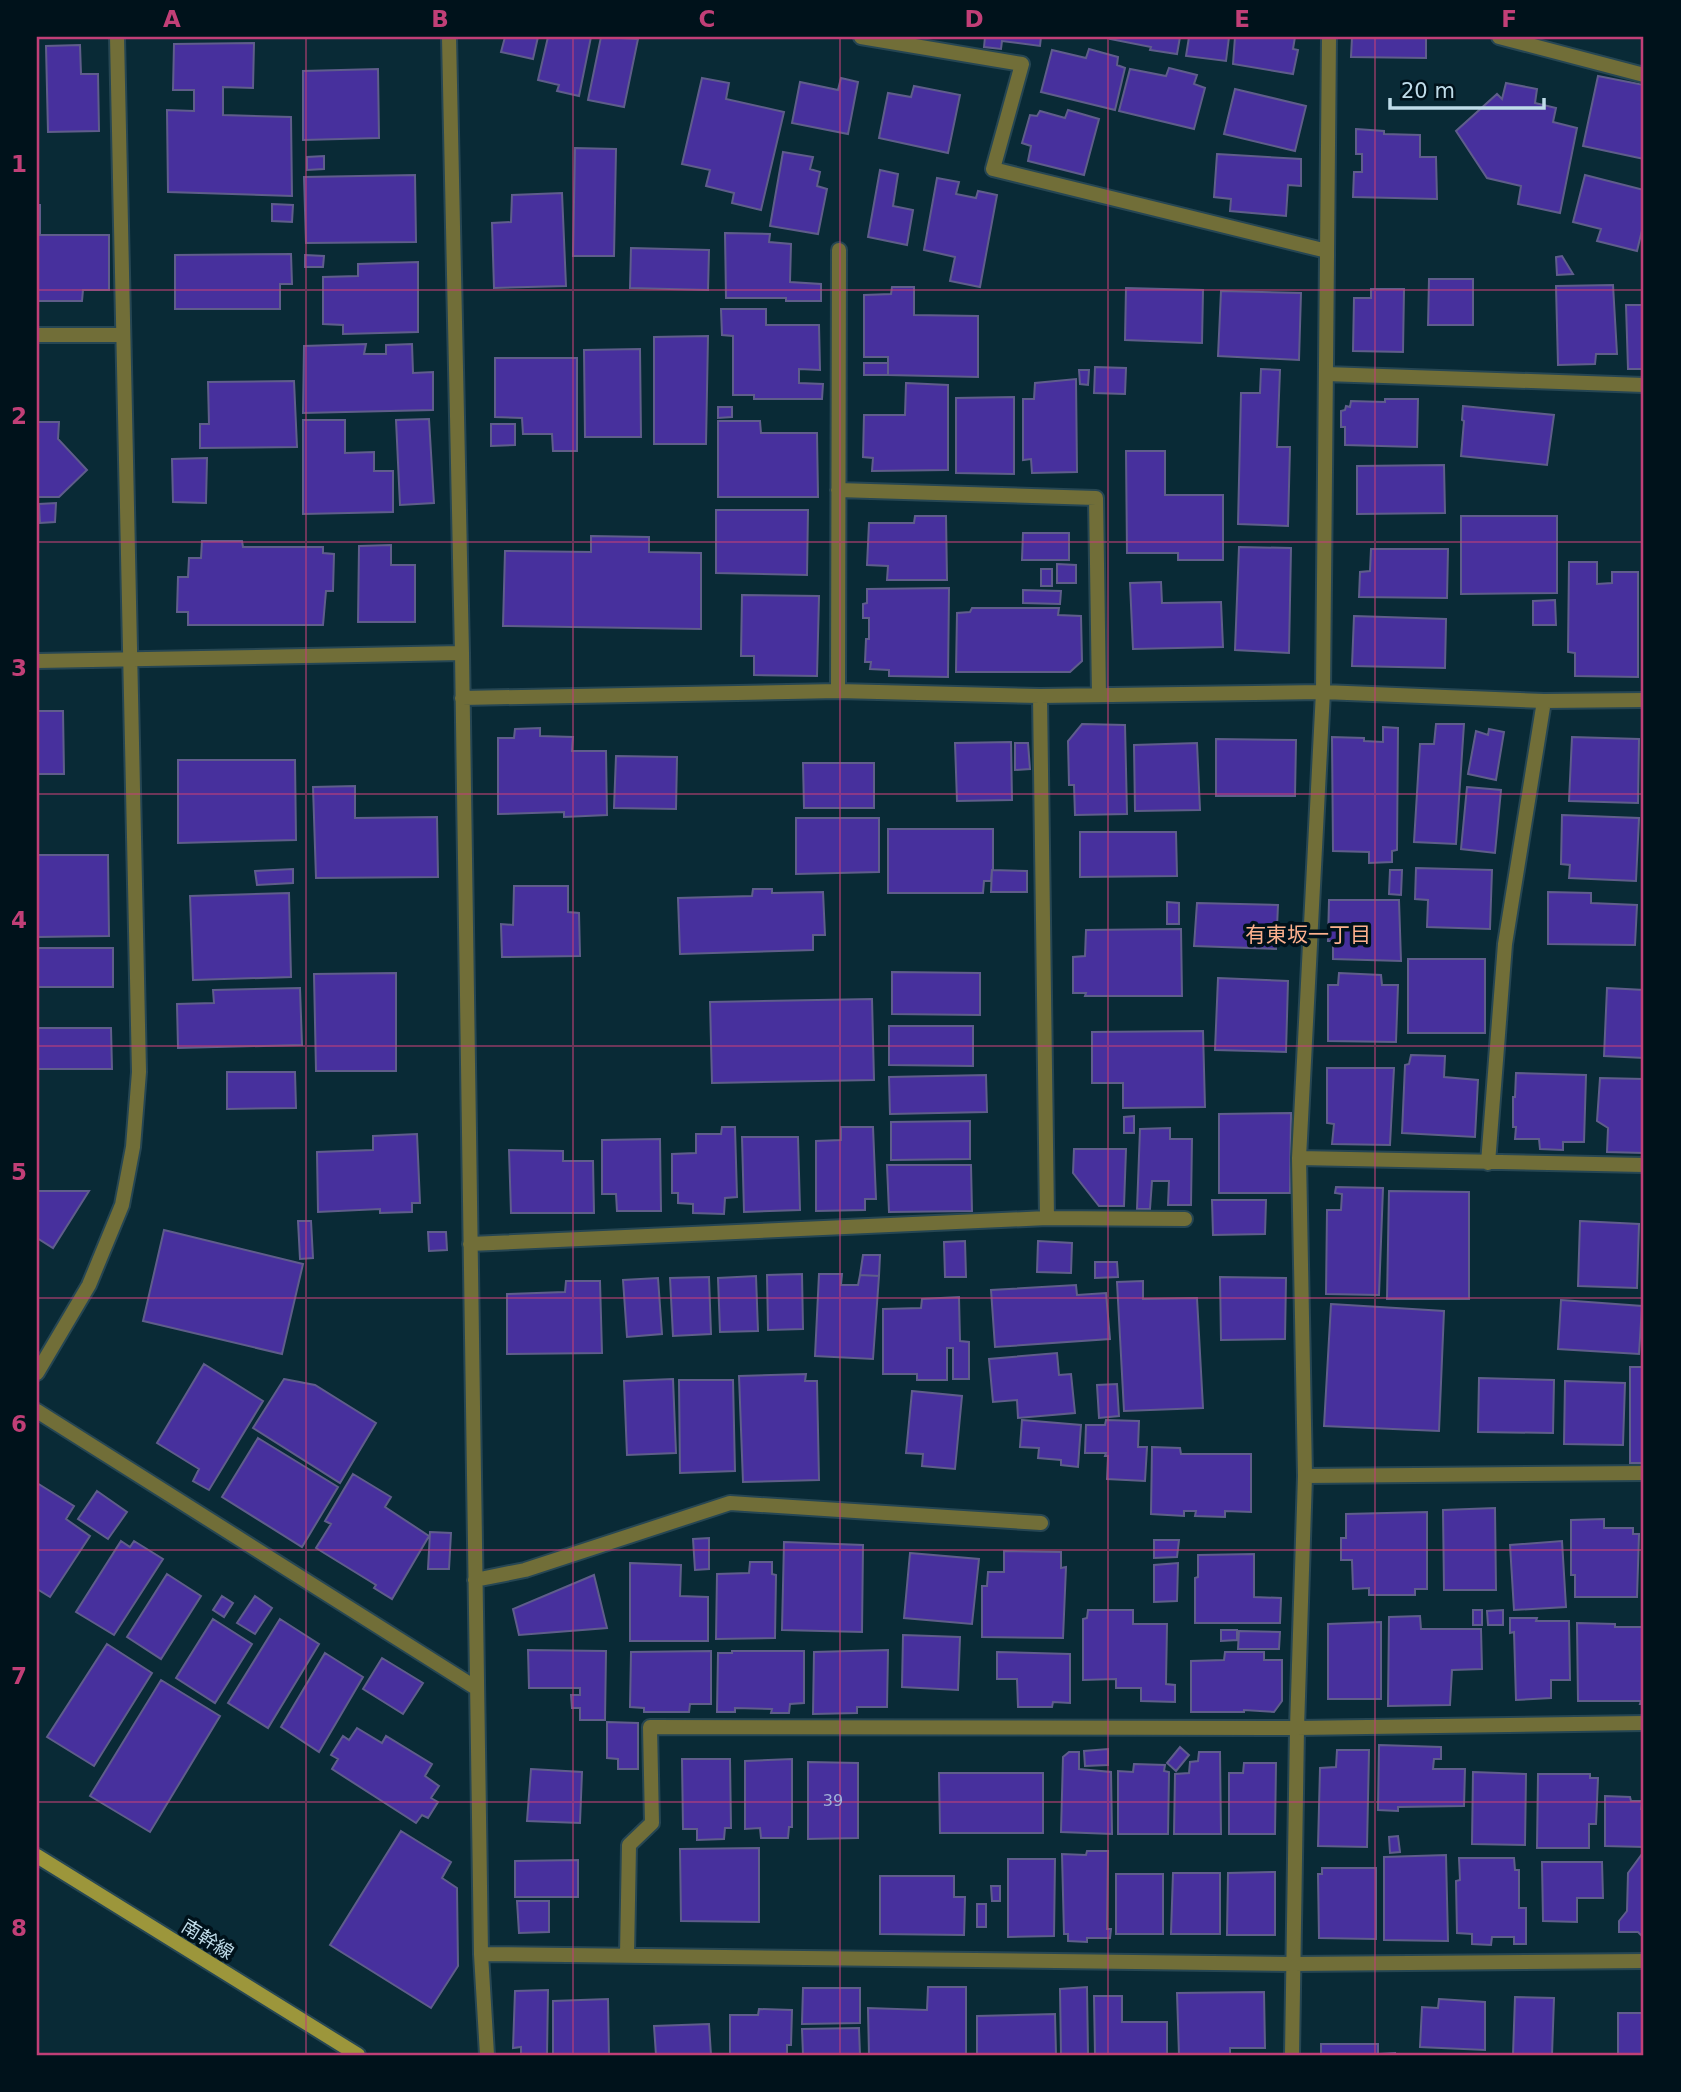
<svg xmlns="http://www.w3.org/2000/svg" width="1681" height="2092" font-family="'DejaVu Sans','Noto Sans JP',sans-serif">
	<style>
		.building { fill: #47309d; stroke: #5f5d8b; stroke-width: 2 }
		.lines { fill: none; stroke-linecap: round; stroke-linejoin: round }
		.street-casing { stroke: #264653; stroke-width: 18 }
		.secondary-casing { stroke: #264653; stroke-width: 18 }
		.street { stroke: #716e38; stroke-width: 14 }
		.secondary { stroke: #9c963b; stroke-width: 14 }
		.grid { fill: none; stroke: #c13f77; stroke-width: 2; stroke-opacity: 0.55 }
		.labels { text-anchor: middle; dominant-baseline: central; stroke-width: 7; stroke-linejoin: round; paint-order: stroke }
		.number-label { font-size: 16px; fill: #a1b1d6 }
		.street-label { font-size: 19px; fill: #bfdce9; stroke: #00121b }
		.neighbourhood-label { font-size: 21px; fill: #fcb18e; stroke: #00121b }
		.neatline { fill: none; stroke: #c13f77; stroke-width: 2.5 }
		.grid-label { font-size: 23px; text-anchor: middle; font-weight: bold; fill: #c13f77 }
	</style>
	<rect width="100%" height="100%" fill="#092a36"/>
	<path class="building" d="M505 37H538L533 59 501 52Z
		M548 37H591L579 96 557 91 559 85 538 80Z
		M601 37 638 39 624 107 588 100Z
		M985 37H1041L1040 46 1002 41 1001 49 984 47Z
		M1110 37H1180L1177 54 1150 50 1151 47 1110 39Z
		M1189 37H1229L1226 61 1186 56Z
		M1235 37H1295L1293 49 1298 50 1293 74 1233 64Z
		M1352 37H1426V58L1351 57Z
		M254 43 253 88 223 87V115L291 117 292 196 168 192 167 110 194 111V90H173L174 44Z
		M80 45 81 74H98L99 131 48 132 46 46Z
		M1089 49 1118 57 1117 65 1125 68 1115 110 1041 92 1052 50 1086 58Z
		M1169 68 1197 75 1194 84 1205 88 1194 129 1119 111 1130 69 1166 76Z
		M378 69 379 138 303 140V71Z
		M1598 76 1644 85V159L1583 146Z
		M702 78 729 83 726 99 784 112 761 210 732 203 734 193 706 186 710 170 682 164Z
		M841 78 858 82 848 134 792 123 800 82 838 90Z
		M1506 83 1537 89 1535 103 1556 108 1553 122 1577 128 1560 213 1518 204 1521 186 1487 178 1456 131 1497 94 1502 99Z
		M914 86 960 95 948 153 879 138 888 93 911 97Z
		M1235 89 1306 106 1295 151 1224 134Z
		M1068 110 1099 119 1084 175 1028 161 1031 146 1022 143 1030 115 1037 116 1040 111 1065 118Z
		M1356 129 1384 131V134L1420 135V157H1436L1437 199 1353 197 1354 172H1362V154H1356Z
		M575 148 616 149 614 256H573Z
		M783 152 813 157 810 169 820 172 817 186 827 189 818 234 770 226Z
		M1217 154 1301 159V186L1288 185 1286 216 1230 211 1231 199 1214 197Z
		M324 156V169L307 170V157Z
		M880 170 898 174 893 206 913 210 907 245 868 237Z
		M415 175 416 242 306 243 304 177Z
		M1585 175 1644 190V222L1637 251 1597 241 1601 229 1573 222Z
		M937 178 959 182 956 194 976 198 978 191 997 195 980 287 950 281 955 257 924 250Z
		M562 193 566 286 494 288 492 223 511 222 512 195Z
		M272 204 293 205 292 222 272 221Z
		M37 205H40V235H109V290H83L82 301H37Z
		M725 233 770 234 769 242 791 244 790 282 821 284V301H786V298H726Z
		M631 248 709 250 708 290 630 288Z
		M291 254 292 284H280V309H175V255Z
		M305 255 324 256 323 267H305Z
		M1562 256 1573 274 1557 275 1556 257Z
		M418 262V332L343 334V325L323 324V277L358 276V264Z
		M1429 279H1473V325H1428Z
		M1613 285 1617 354H1596L1595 364 1558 365 1556 286Z
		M892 287H914V315L978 316V377L888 375V357H864V295L891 294Z
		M1126 288 1203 290 1202 343 1125 340Z
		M1371 289H1404L1403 352 1353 351 1354 298H1371Z
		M1221 291 1301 293 1299 360 1218 356Z
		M1626 305H1644V369H1628Z
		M721 309H766V325H819L820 370 799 369V383L823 384 822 399H754V395H733V336L722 335Z
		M708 336 706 444H654V337Z
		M366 344 364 354H386V345L412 344 413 373 433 372V410L303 413 304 346Z
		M640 349 641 437H585L584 350Z
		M495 358H577V451H553L552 434H523L522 418 495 417Z
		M864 363H888V375H864Z
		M1095 367 1126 368 1125 394 1094 393Z
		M1261 369 1280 370 1277 447H1290L1288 526 1238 524 1241 393H1260Z
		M1079 370H1089L1088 385 1080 384Z
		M1076 379 1077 472 1032 473 1031 459 1023 460V399H1034L1035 383Z
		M294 381 297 447 200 448V424H209L208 382Z
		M906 383 948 385V470L872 471 873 458 863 457 864 415H905Z
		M1014 397V474L956 473V398Z
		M1385 399H1418L1417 447 1345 445V427H1341V411L1345 410 1346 406 1350 407 1351 401 1385 402Z
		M1463 406 1554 415 1547 465 1461 456 1464 421 1462 420Z
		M718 407H732V417L718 418Z
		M429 419 434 503 400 505 396 420Z
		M303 420H345V453L374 452V471H393V512L303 514Z
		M718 421H760L761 433H817L818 497H718Z
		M37 422H59L58 439 87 470 59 497H37Z
		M491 424H515V445L491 446Z
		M1126 451H1165V495H1223V560H1178V553H1127Z
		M207 458 206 503 173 502 172 459Z
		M1444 465 1445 513 1357 514V466Z
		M56 503 55 522 40 523 39 504Z
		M716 510H808L807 575 716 573Z
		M915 516H946L947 580H887L888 566 867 565 869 523H914Z
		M1461 516H1557V593L1461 594Z
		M1023 533H1069V560H1022Z
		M591 536 649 537V552L701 553V629L503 626 505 551 591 552Z
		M202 541H242L243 547H323V553L334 554 333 591H326L323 625H188V612H177L178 577H188L189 558H201Z
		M391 545V565H415V622H358L359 546Z
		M1239 547 1291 548 1289 653 1235 650Z
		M1371 549H1448L1447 598 1359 597 1360 572 1370 571Z
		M1569 562H1597V584L1612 583V572H1638V677L1575 676V653L1568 652Z
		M1057 564 1076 565V583H1057Z
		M1041 569H1052V586H1041Z
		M1161 582 1162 603 1221 602 1223 647 1133 649 1130 583Z
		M949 588 948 677 889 676V670L870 669 871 662H865L866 639H869V618H863V604L867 603V589Z
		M1023 590 1061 591 1060 604 1023 603Z
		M742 595 819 596 817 676 754 675V656H741Z
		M1555 600 1556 625H1533V601Z
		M972 608H1059L1058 615 1081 616 1082 661 1070 672H956L957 613 970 612Z
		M1354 616 1446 619 1445 668 1352 666Z
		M37 711H63L64 774H37Z
		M1082 724 1125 725 1127 814 1075 815 1074 785H1069L1068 741Z
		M1436 724H1464L1456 844 1414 842 1420 744H1434Z
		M1383 727 1398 728 1397 850 1392 851V862L1369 863V852L1333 851 1332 737 1364 738V741L1383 742Z
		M540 728V736L573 737 572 751H606L607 815 564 817V812L498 814V738H514L515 729Z
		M1489 729 1504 732 1496 780 1468 774 1476 731 1488 735Z
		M1572 737 1639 739 1638 803 1569 801Z
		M1216 739 1296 740 1295 796H1216Z
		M1011 742 1012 800 957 801 955 743Z
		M1015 743H1028L1030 769 1015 770Z
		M1197 743 1200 810 1135 811 1134 745Z
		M616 756 677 757 676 809 614 808Z
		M178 760H295L296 840 178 843Z
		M803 763H874V808H804Z
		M355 786V818L437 817 438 877 316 878 313 787Z
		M1467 787 1501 790 1495 853 1461 849Z
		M1562 815 1639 818 1636 881 1569 878 1570 865 1561 864Z
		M796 818H879V872L796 874Z
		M888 829H993V870H992L991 881H984L983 893H888Z
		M1080 832H1176L1177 876 1080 877Z
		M37 855H108L109 936 37 937Z
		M1416 868 1492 870 1490 929 1427 927 1428 900 1415 899Z
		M293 869V883L257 885 255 871Z
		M992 870 1027 871V892H991Z
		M1390 870H1402L1401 895 1389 894Z
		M514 886H568V912L579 913 580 956 502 957 501 924 513 925Z
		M753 889H772V893L823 892 825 935H813V950L680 954 678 898 752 896Z
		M1548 892 1591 893V903L1637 905 1635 945 1548 944Z
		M289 893 291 977 193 980 190 896Z
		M1329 900H1399L1401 961 1333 959V941H1328Z
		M1167 902 1179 903V924H1167Z
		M1197 903 1278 905 1276 949 1194 946Z
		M1181 929 1182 996H1085L1086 993H1073V957L1085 956 1086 930Z
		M37 948H113V987H37Z
		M1408 959H1485V1033H1408Z
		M892 972 980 973V1015L892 1014Z
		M396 973V1071H316L314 974Z
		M1339 973 1381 975 1382 985H1398L1396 1042 1328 1041V985H1338Z
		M1218 978 1288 981 1286 1052 1215 1050Z
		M300 988 302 1045 178 1048 177 1004 214 1003 213 990Z
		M1607 988 1644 990V1058L1604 1056Z
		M872 999 874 1080 712 1083 710 1002Z
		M889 1026H973V1066L889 1065Z
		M37 1028H111L112 1069H37Z
		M1203 1031 1205 1107 1123 1108V1083H1092V1032Z
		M1411 1055 1445 1056 1444 1077 1478 1080 1475 1137 1402 1133 1405 1065 1409 1064Z
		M1327 1068H1394L1390 1145 1332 1144 1334 1124 1327 1123Z
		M227 1072H295L296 1108 227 1109Z
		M1516 1073 1586 1075 1584 1142H1563V1150L1540 1149 1539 1139H1515L1516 1127H1513V1097H1515Z
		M986 1075 987 1112 890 1114 889 1077Z
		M1600 1078 1644 1079V1153L1607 1152 1608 1128 1597 1121Z
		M1291 1113 1290 1193H1219V1114Z
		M1134 1116V1133H1124V1117Z
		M970 1121V1159L891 1160V1122Z
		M722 1127H735L737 1197 725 1198 724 1214 693 1213V1204L678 1203V1193H672V1154L696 1153V1134H721Z
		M841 1127H873L876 1199H865V1210L816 1211V1141L841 1140Z
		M1170 1128V1139H1192L1191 1205H1168L1169 1181H1152L1150 1209H1137L1140 1129Z
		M417 1134 420 1203H412V1212L380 1213V1209L318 1212 317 1152 373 1150V1136Z
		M742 1137H798L800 1210 744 1212Z
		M660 1139 661 1211H617L616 1194H602V1140Z
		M1074 1149H1126L1124 1206H1099L1073 1173Z
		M509 1150 563 1151V1161H593L594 1213H511Z
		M887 1165H971L972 1211 889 1212Z
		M1336 1187 1383 1188 1379 1295 1326 1294 1327 1210H1341L1342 1194 1335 1193Z
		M37 1191H89L53 1248 37 1238Z
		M1389 1191 1469 1192V1299H1387Z
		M1212 1200H1266L1265 1234 1213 1235Z
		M298 1221H311L313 1258 300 1259Z
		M1580 1221 1639 1224 1637 1288 1578 1286Z
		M164 1230 303 1264 282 1354 143 1321Z
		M428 1232H446L447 1250 429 1251Z
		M965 1241 966 1277H945L944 1242Z
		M1038 1241 1072 1243 1071 1273 1037 1272Z
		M863 1255H880L879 1276 860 1275Z
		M1095 1262H1117L1118 1277 1095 1278Z
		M802 1274 803 1329 768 1330 767 1275Z
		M819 1274H842L841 1285H858L860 1275 879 1276 873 1359 815 1356Z
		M756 1276 758 1331 720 1332 718 1278Z
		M709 1277 711 1334 673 1336 670 1278Z
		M1220 1277 1286 1278 1285 1339 1221 1340Z
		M658 1278 662 1334 627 1337 623 1280Z
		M566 1281H600L602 1353 507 1354V1294L565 1292Z
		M1143 1281V1299L1197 1298 1203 1408 1124 1411 1117 1282Z
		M1076 1285 1077 1295 1106 1293 1110 1339 995 1347 991 1290Z
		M959 1297 960 1341 969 1342V1379H953V1348H947V1380H917V1374H883V1309L921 1308 922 1299Z
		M1561 1300 1642 1306 1639 1354 1558 1349Z
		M1331 1304 1444 1311 1439 1431 1324 1426Z
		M1057 1353 1059 1375 1071 1374 1075 1413 1018 1418 1017 1400 993 1402 989 1359Z
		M204 1364 263 1401 209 1490 193 1481 199 1469 157 1443Z
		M1630 1367H1644V1463H1630Z
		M806 1374 805 1381H817L819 1480 743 1482 739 1376Z
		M1479 1378 1554 1380 1553 1433 1478 1432Z
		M284 1379 315 1385 376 1423 340 1483 253 1428Z
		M673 1379 676 1453 627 1455 624 1381Z
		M679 1380H733L735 1471 680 1473Z
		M1565 1381 1625 1383 1623 1445 1564 1444Z
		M1117 1384 1119 1416 1099 1418 1097 1385Z
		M912 1391 962 1396 955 1469 922 1466 923 1454 906 1453Z
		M1022 1420 1081 1425 1078 1467 1061 1465V1460L1038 1458 1039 1448 1020 1447Z
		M1106 1420 1139 1421 1138 1447H1147L1145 1481 1107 1479 1108 1456H1105L1106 1453H1085L1086 1425H1105Z
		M258 1438 338 1487 302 1547 222 1497Z
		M1152 1447 1180 1448 1181 1454H1251V1512L1225 1511V1517L1195 1516 1196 1511H1184V1516L1151 1514Z
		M353 1474 391 1497 385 1507 429 1536 392 1599 374 1588 376 1585 316 1548 331 1524 325 1521Z
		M37 1483 74 1506 66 1519 90 1536 50 1597 37 1589Z
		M97 1491 127 1512 108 1539 78 1519Z
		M1495 1508 1496 1590H1444L1443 1510Z
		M1427 1512V1589H1415V1595H1369V1588L1353 1589 1352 1560H1341V1538H1346V1514Z
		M1604 1519V1528H1633V1534H1639L1637 1597H1575V1575H1571V1520Z
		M430 1532 451 1533 449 1569H428Z
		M709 1538V1569L695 1570 693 1539Z
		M1154 1540H1179L1177 1557 1154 1558Z
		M121 1541 130 1547 134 1541 163 1559 114 1635 76 1612Z
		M1562 1541 1566 1607 1514 1610 1510 1545Z
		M784 1542 863 1545 862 1632 782 1630Z
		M1004 1551 1061 1552V1568L1066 1567 1063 1638 982 1637V1586H987L988 1572H1004Z
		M910 1553 979 1559 972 1624 904 1618Z
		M1254 1554V1597L1281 1598 1280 1623H1195V1578L1198 1577V1555Z
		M750 1562H772V1574L776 1575 775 1638 716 1639 717 1574 749 1573Z
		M630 1563 681 1565 680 1596 708 1597V1641H630Z
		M1178 1563 1177 1601 1154 1602V1565Z
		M167 1574 201 1596 161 1659 127 1637Z
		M594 1575 607 1628 519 1635 513 1609Z
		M222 1596 233 1603 224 1617 213 1610Z
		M255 1596 272 1608 255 1634 237 1623Z
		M1088 1610H1133V1624H1167L1166 1684 1175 1685V1702L1141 1701V1688H1116V1679L1083 1680V1619L1087 1618Z
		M1473 1610H1482V1625H1473Z
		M1503 1610V1625H1488L1487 1611Z
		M1420 1616 1421 1629H1481L1482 1669 1452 1670 1450 1705 1388 1706 1389 1617Z
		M1510 1618H1537L1536 1621H1569L1570 1680H1551V1698L1516 1700 1514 1632 1510 1633Z
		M213 1619 252 1644 215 1703 176 1678Z
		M280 1619 319 1644 268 1728 228 1703Z
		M1381 1622V1699H1328V1624Z
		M1577 1623 1615 1624V1627H1644V1704H1640L1641 1701H1578Z
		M1221 1630H1237V1640L1221 1641Z
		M1239 1631 1280 1632 1279 1649H1238Z
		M903 1635 960 1637 958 1690 902 1687Z
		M107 1644 152 1673 94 1766 47 1737Z
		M528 1650 606 1651 605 1720H580V1708H572L571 1695H580V1688H529Z
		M888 1650 887 1707H857V1713L813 1714 814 1652Z
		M711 1651V1704H690L689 1712H644V1708L630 1707 631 1652Z
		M732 1651H804V1703L790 1704 789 1713H771L772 1709 735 1708V1712H717L718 1653H732Z
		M997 1652 1070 1654V1703L1053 1702 1052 1707H1018L1017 1679H997Z
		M1225 1652H1264V1660H1282V1701L1274 1712 1244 1710V1712H1191V1661L1224 1660Z
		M325 1653 363 1677 319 1752 281 1727Z
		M382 1658 423 1683 403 1714 363 1689Z
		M161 1680 220 1716 150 1832 90 1796Z
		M607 1722 638 1723V1769H618V1759L607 1758Z
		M357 1728 382 1743 386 1736 432 1764 425 1776 439 1786 431 1798 438 1802 428 1818 422 1815 416 1823 332 1769 338 1759 331 1755 343 1736 349 1740Z
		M1379 1745 1441 1747V1759H1434L1433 1769H1465L1464 1806 1398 1807V1811L1378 1810Z
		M1180 1747 1189 1755 1176 1771 1167 1763Z
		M1108 1749V1765L1085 1766 1084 1751Z
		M1337 1750H1369L1367 1847 1318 1846 1320 1768 1336 1767Z
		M1069 1752H1079V1769L1111 1772 1112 1834 1061 1832 1063 1757Z
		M1199 1752H1220L1221 1834H1174L1175 1774 1189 1773 1190 1762 1198 1761Z
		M682 1759H730L731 1828H725L724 1839 697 1840V1829H683Z
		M792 1759V1827H789L788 1838H761L760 1828 745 1829V1761Z
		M808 1762 858 1763V1838L808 1839Z
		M1244 1763H1276L1275 1834H1229V1773H1243Z
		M1134 1764 1165 1765 1164 1771 1169 1772 1168 1834H1118V1771L1133 1772Z
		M531 1769 582 1772 580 1823 527 1821Z
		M1473 1772 1526 1774 1525 1845 1472 1844Z
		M939 1773H1043V1833H940Z
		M1538 1774H1590V1778H1598L1596 1824H1589V1848H1537Z
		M1605 1796 1630 1797 1631 1801H1642L1641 1809H1644V1847L1605 1846Z
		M401 1831 451 1862 442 1878 457 1888 458 1966 431 2008 330 1945Z
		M1398 1836 1400 1852 1390 1853 1389 1837Z
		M759 1848V1922L681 1921 680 1849Z
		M1087 1851H1108L1107 1929H1111L1110 1938H1087V1942L1068 1941V1934H1064L1062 1854 1086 1855Z
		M1642 1854H1644V1938L1638 1932H1619V1921L1627 1911 1628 1873Z
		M1446 1855 1448 1941 1384 1940V1857Z
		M1459 1858H1514L1515 1870H1519V1908H1526V1944H1514V1937H1492L1491 1945 1472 1944V1934L1457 1933 1456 1881 1460 1880Z
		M1008 1859H1055L1054 1936 1008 1937Z
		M578 1860V1897H515V1861Z
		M1542 1862H1602L1603 1898H1577V1922L1543 1921Z
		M1322 1868H1376V1939L1319 1938 1318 1874H1322Z
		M1275 1872V1935H1227L1228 1873Z
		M1173 1873H1220V1934H1171Z
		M1116 1874H1163V1934H1116Z
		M880 1876H954V1897H965L964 1935 880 1934Z
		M991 1886H1000V1901H992Z
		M517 1901H549V1932L519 1933Z
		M977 1904H986V1927H977Z
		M928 1987H966V2055H869L868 2008 927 2010Z
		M1087 1987 1088 2055H1061L1060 1989Z
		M803 1988H860V2023L802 2024Z
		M548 1990 547 2055H521V2047L513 2048 515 1991Z
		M1264 1992 1265 2048H1230V2055H1179L1177 1993Z
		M1094 1996H1122V2022H1167V2055H1095Z
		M1515 1997 1554 1998 1552 2055H1513Z
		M608 1999 609 2055H553V2001Z
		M1439 1999 1485 2002V2050L1420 2047 1422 2007 1438 2008Z
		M759 2009 792 2010 791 2045H787V2055H730V2015H758Z
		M1618 2013H1644V2055H1618Z
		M1055 2014 1056 2055 977 2054V2016Z
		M709 2024 711 2055H656L654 2026Z
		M859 2028 860 2055H803L802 2029Z
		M1321 2044H1378V2054L1395 2053V2055H1321Z"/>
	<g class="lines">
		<defs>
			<path id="street" d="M449 37 462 653 481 1954
				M861 37 1022 64 993 169 1327 251
				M1499 37 1644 75
				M37 335H123
				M1326 374 1644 385
				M838 490 1096 498 1099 695
				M37 661 462 653
				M838 691 839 250
				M1040 696 1047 1218
				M462 698 838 691 1040 696 1323 692 1544 701 1644 700
				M1299 1158 1644 1165
				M1488 1163 1505 944 1544 701
				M470 1244 1047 1218 1185 1219
				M37 1373 89 1285 122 1205 133 1147 139 1072 117 37
				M37 1411 476 1688
				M1305 1476 1644 1473
				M475 1580 525 1570 730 1503 1041 1523
				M627 1955 629 1845 652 1823 650 1727 1297 1728 1644 1723
				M487 2055 481 1954 1293 1964 1644 1961
				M1292 2055 1297 1728 1305 1476 1299 1158 1323 692 1329 37"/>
			<path id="secondary" d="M37 1856 358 2055"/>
		</defs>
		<use href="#street" class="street-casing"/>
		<use href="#secondary" class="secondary-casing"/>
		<use href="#street" class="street"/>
		<use href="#secondary" class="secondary"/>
	</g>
	<path class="grid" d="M306 37V2055M573 37V2055M840 37V2055M1108 37V2055M1375 37V2055M37 290H1644M37 542H1644M37 794H1644M37 1046H1644M37 1298H1644M37 1550H1644M37 1802H1644"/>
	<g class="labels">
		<g class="number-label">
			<text x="833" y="1800">39</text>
		</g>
		<g class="street-label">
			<text transform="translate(208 1939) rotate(32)">南幹線</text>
		</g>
		<g class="neighbourhood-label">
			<text x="1308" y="935">有東坂一丁目</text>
		</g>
	</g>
	<rect width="1681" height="2092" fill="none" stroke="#00121b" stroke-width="77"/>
	<path d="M1390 98v10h154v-10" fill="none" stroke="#bfdce9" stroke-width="3.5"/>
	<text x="1401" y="98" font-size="21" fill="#bfdce9" stroke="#00121b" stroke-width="5" paint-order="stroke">20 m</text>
	<rect x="38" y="38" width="1604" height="2016" class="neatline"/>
	<g class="grid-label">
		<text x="172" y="27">A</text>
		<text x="440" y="27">B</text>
		<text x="707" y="27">C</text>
		<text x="974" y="27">D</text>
		<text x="1242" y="27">E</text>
		<text x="1509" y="27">F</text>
		<text x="19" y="172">1</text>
		<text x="19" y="424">2</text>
		<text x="19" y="676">3</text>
		<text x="19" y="928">4</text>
		<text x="19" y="1180">5</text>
		<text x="19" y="1432">6</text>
		<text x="19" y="1684">7</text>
		<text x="19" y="1936">8</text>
	</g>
</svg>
